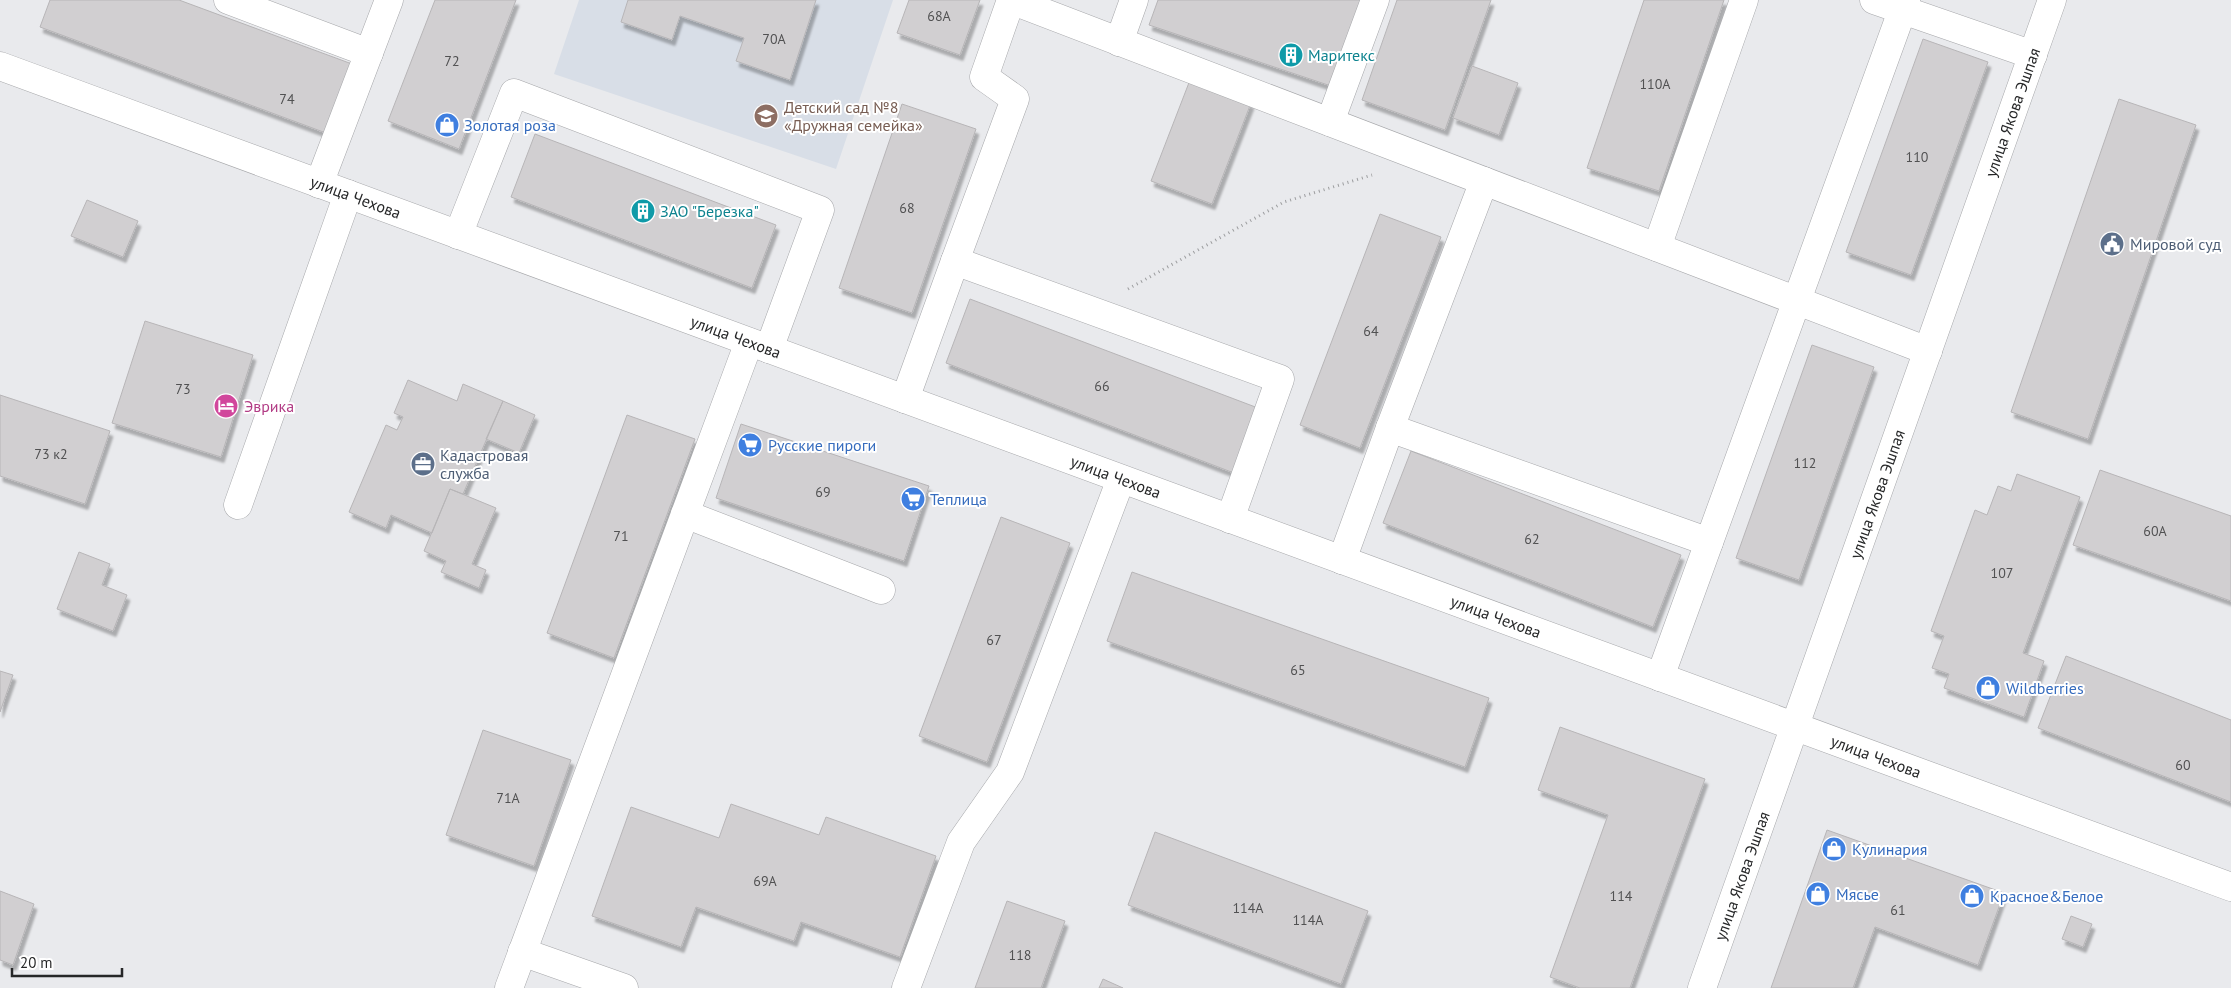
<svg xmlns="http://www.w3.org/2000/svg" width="2231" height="988" font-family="'PT Sans',sans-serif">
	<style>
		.built { fill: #d8dee7 }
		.building { fill: #d1cfd1; stroke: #b7b5b7; filter: url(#shadow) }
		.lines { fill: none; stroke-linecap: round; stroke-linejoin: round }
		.minor-casing { stroke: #a6a7aa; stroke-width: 29 }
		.path { stroke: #9c9d9f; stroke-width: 3; stroke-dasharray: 1 4; stroke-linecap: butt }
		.minor { stroke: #fff; stroke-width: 28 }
		.labels { text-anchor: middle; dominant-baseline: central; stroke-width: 4; stroke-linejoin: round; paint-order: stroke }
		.number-label { font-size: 14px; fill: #515152 }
		.culture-label { font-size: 16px; fill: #0d838f; stroke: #fff; text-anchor: start }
		.education-label { font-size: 16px; fill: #785e54; stroke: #fff; text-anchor: start }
		.street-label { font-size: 16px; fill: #262728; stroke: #fff }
		.shop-label { font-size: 16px; fill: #366cbe; stroke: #fff; text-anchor: start }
		.service-label { font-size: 16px; fill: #4e5e75; stroke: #fff; text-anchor: start }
		.hotel-label { font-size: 16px; fill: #b23c85; stroke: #fff; text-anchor: start }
	</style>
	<defs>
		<filter id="shadow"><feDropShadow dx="3" dy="5.5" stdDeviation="1" flood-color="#0004"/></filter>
	</defs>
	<rect width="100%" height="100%" fill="#e9eaed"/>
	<path class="built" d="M579 0H893L836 169 554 74Z"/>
	<path class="building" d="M50 0H179L352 64 326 133 40 27Z
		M435 0H516L459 149 388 121Z
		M628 0H816L790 80 736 61 744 38 680 16 672 40 621 22Z
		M909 0H980L960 55 897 33Z
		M1158 0H1362L1331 86 1149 25Z
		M1397 0H1491L1445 130 1362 100Z
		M1644 0H1724L1659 191 1587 168Z
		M1923 39 1988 62 1911 275 1846 252Z
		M1472 66 1518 83 1499 135 1453 118Z
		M1190 80 1251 103 1212 204 1151 181Z
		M2119 99 2196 125 2088 439 2011 412Z
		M902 104 976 129 912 313 839 288Z
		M535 134 776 225 752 288 511 197Z
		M87 200 138 221 123 257 71 236Z
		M1380 214 1441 237 1360 448 1300 425Z
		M970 299 1258 408 1234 473 946 363Z
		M145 321 253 355 221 457 112 423Z
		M1812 345 1874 367 1799 580 1736 558Z
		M408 380 457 401 463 384 503 401 463 494 450 489 432 533 391 515 386 528 349 512 386 425 397 430 403 417 394 413Z
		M0 395 110 431 85 504 0 476Z
		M503 401 535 415 519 453 486 439Z
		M627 415 695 439 614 658 547 633Z
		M741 424 929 486 904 561 716 498Z
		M1411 451 1681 555 1653 627 1383 523Z
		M2100 470 2231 516V601L2073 545Z
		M2017 474 2080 497 2023 653 2044 661 2024 717 1944 688 1949 674 1932 668 1944 636 1931 631 1975 510 1987 515 1998 486 2011 491Z
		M450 489 496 508 472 564 486 570 479 588 441 572 446 561 424 551Z
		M1001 517 1070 543 987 762 919 736Z
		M79 552 110 564 102 585 127 595 113 631 57 609Z
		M1132 572 1489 698 1465 767 1107 641Z
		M2066 656 2231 720V802L2038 728Z
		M0 671 13 675 0 712Z
		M1560 727 1705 779 1630 988H1580L1550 977 1608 815 1538 790Z
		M483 730 571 760 534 866 446 835Z
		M731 804 819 835 826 817 936 856 900 957 801 922 794 941 696 907 681 947 592 916 631 807 719 838Z
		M1827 830 2004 893 1978 965 1875 927 1853 988H1771Z
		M1155 832 1368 911 1341 984 1128 905Z
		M0 891 34 904 13 965 0 960Z
		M1007 901 1065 921 1041 988H975Z
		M2071 916 2092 924 2083 947 2062 939Z
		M1103 979 1123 988H1099Z"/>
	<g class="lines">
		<defs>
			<g id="minor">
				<path d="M228 0 369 53"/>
				<path d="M1011 0 1928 351"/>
				<path d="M1011 0 984 77 1015 99 955 261 1280 379 1230 519"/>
				<path d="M1874 0 2033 55"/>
				<path d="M1119 42 1134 0"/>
				<path id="s1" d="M0 66 2231 887"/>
				<path d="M1330 122 1375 0"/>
				<path d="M319 184 389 0"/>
				<path d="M458 235 514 93 820 210 769 349"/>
				<path d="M1657 247 1744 0"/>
				<path d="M905 399 955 261"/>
				<path d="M1390 428 1484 181"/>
				<path d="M238 505 348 194"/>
				<path d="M685 514 881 590"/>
				<path d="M1342 560 1390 428 1709 542"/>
				<path d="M1660 677 1906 0"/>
				<path d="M522 952 624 988"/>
				<path d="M509 988 749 342"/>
				<path d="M906 988 961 842 1010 772 1121 479"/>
				<path id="s2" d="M1702 988 2052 0"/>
			</g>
		</defs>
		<use href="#minor" class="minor-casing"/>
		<path class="path" d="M1128 289 1284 202 1372 175"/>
		<use href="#minor" class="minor"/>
	</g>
	<defs>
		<symbol id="building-disc" viewBox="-11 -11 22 22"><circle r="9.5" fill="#0f9aa8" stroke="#fff"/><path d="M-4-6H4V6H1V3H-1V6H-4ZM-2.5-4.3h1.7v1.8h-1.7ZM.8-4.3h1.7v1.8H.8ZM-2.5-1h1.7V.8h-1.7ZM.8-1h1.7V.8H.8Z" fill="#fff"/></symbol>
		<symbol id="school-disc" viewBox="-11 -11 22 22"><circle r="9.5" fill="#8d6e63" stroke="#fff"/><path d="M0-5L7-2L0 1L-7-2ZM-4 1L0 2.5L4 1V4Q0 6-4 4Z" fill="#fff"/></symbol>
		<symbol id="shop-disc" viewBox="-11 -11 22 22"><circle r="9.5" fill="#3f7fe0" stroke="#fff"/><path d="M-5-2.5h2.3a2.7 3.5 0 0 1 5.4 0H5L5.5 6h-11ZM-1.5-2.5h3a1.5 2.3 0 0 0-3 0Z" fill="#fff"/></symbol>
		<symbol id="civic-disc" viewBox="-11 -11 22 22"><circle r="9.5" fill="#5c6f8a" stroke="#fff"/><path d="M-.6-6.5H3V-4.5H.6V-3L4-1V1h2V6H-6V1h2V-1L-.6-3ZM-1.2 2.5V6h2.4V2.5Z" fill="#fff"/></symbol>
		<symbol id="hotel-disc" viewBox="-11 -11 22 22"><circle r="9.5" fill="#d1479c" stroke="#fff"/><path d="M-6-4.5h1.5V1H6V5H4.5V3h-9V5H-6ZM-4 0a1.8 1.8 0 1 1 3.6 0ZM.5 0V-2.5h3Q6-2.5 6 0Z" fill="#fff"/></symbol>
		<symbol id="supermarket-disc" viewBox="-11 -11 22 22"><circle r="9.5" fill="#3f7fe0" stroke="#fff"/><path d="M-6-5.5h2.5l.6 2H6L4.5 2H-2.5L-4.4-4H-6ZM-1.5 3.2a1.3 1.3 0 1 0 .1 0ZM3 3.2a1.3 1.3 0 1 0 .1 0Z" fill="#fff"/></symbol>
		<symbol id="office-disc" viewBox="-11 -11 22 22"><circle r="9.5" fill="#5c6f8a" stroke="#fff"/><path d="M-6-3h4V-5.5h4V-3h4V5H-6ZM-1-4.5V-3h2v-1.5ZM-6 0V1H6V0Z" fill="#fff"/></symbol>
	</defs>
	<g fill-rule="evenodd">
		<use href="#building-disc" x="1277" y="41" width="28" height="28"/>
		<use href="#school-disc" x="752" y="102" width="28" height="28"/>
		<use href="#shop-disc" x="433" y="111" width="28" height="28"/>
		<use href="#building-disc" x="629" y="197" width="28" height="28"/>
		<use href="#civic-disc" x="2098" y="230" width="28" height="28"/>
		<use href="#hotel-disc" x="212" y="392" width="28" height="28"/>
		<use href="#supermarket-disc" x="736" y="431" width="28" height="28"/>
		<use href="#office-disc" x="409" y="450" width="28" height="28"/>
		<use href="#supermarket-disc" x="899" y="485" width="28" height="28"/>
		<use href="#shop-disc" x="1974" y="674" width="28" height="28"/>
		<use href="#shop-disc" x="1820" y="835" width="28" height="28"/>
		<use href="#shop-disc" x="1804" y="880" width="28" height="28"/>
		<use href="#shop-disc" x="1958" y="882" width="28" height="28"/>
	</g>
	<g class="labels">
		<g class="number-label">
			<text x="939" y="16">68А</text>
			<text x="774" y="39">70А</text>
			<text x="452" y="61">72</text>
			<text x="1655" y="84">110А</text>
			<text x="287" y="99">74</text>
			<text x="1917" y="157">110</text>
			<text x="907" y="208">68</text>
			<text x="1371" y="331">64</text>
			<text x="1102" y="386">66</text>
			<text x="183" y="389">73</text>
			<text x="51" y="454">73 к2</text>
			<text x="1805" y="463">112</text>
			<text x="823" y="492">69</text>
			<text x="2155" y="531">60А</text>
			<text x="621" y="536">71</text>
			<text x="1532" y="539">62</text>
			<text x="2002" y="573">107</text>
			<text x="994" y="640">67</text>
			<text x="1298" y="670">65</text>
			<text x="2183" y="765">60</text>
			<text x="508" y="798">71А</text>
			<text x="765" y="881">69А</text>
			<text x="1621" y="896">114</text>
			<text x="1248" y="908">114А</text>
			<text x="1898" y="910">61</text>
			<text x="1308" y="920">114А</text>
			<text x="1020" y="955">118</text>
		</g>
		<g class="culture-label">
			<text x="1308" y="55">Маритекс</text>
			<text x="660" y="211">ЗАО "Березка"</text>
		</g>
		<g class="education-label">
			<text x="784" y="107">Детский сад №8<tspan x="784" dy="18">«Дружная семейка»</tspan></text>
		</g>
		<g class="street-label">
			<text stroke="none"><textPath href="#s2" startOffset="929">улица Якова Эшпая</textPath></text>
			<text stroke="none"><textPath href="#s1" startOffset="379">улица Чехова</textPath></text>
			<text stroke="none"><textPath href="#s1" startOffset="784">улица Чехова</textPath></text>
			<text stroke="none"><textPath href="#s1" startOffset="1189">улица Чехова</textPath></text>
			<text stroke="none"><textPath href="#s2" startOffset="524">улица Якова Эшпая</textPath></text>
			<text stroke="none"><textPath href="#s1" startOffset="1594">улица Чехова</textPath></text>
			<text stroke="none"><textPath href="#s1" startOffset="1999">улица Чехова</textPath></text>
			<text stroke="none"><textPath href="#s2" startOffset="119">улица Якова Эшпая</textPath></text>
		</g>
		<g class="shop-label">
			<text x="464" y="125">Золотая роза</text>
			<text x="768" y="445">Русские пироги</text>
			<text x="930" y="499">Теплица</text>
			<text x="2006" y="688">Wildberries</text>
			<text x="1852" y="849">Кулинария</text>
			<text x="1836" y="894">Мясье</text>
			<text x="1990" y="896">Красное&amp;Белое</text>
		</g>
		<g class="service-label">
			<text x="2130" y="244">Мировой суд</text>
			<text x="440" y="455">Кадастровая<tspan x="440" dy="18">служба</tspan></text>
		</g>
		<g class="hotel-label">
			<text x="244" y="406">Эврика</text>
		</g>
	</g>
	<path d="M12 968v8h110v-8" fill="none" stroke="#262728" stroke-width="2.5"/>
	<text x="20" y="968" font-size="15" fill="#262728" stroke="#ffffff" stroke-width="4" paint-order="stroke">20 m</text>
</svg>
